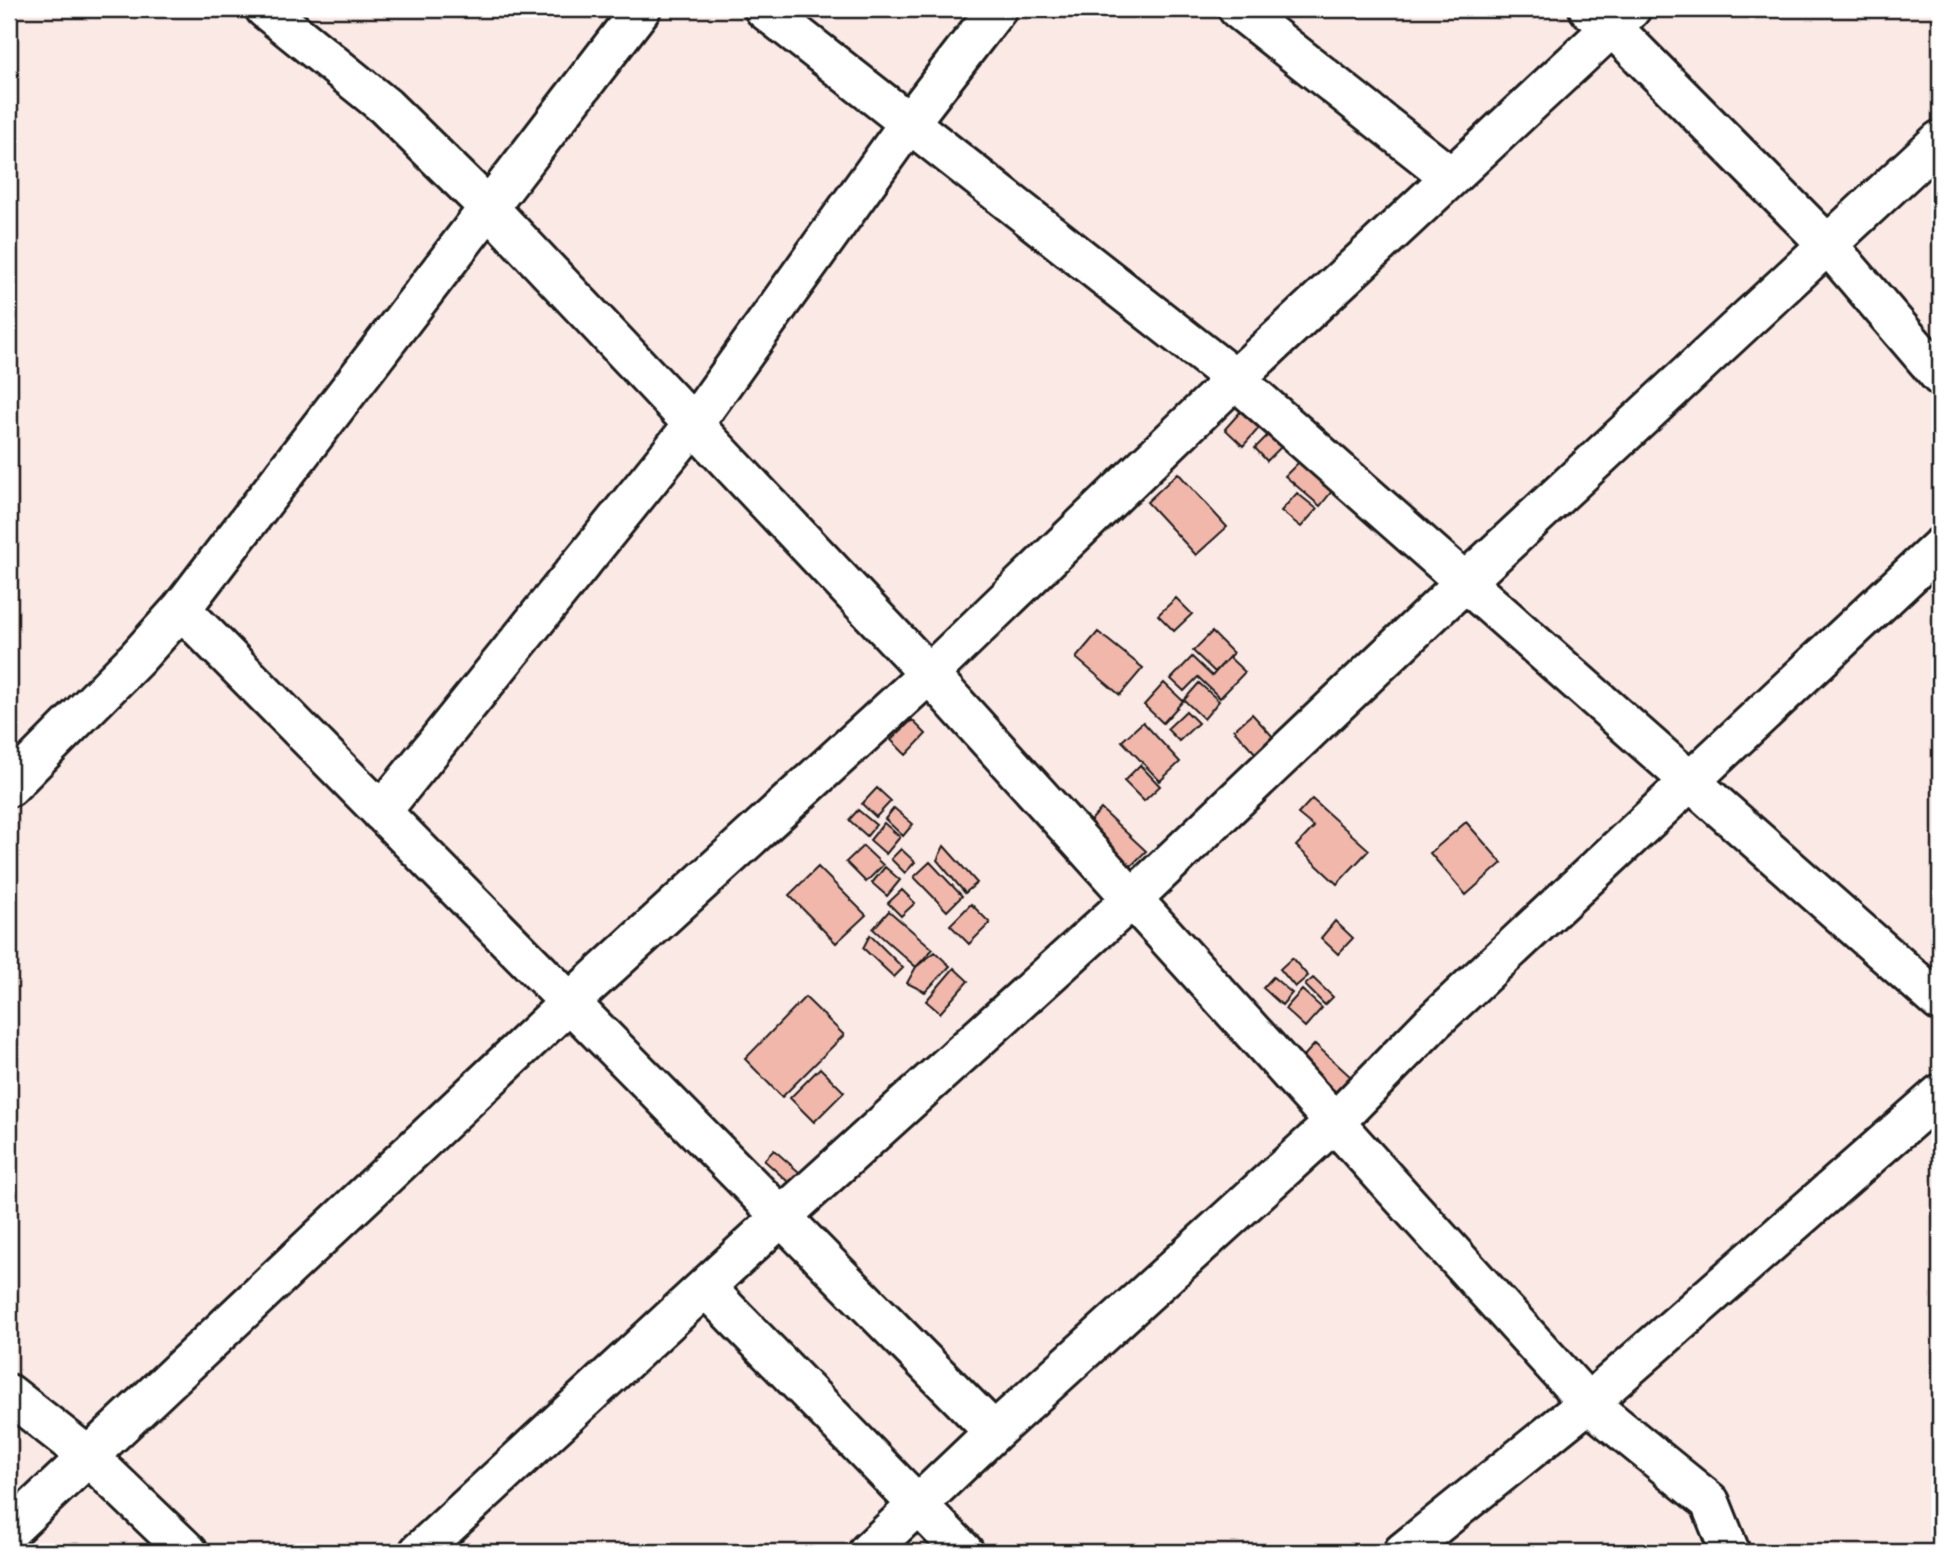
<svg xmlns="http://www.w3.org/2000/svg" width="1949" height="1561" font-family="'Balsamiq Sans',sans-serif">
	<style>
		.building { fill: #f1b7aa; stroke: #1c1c1c; stroke-width: 2 }
		.lines { fill: none; stroke-linecap: round; stroke-linejoin: round }
		.minor-casing { stroke: #1c1c1c; stroke-width: 44 }
		.minor { stroke: #fff; stroke-width: 38 }
	</style>
	<rect width="100%" height="100%" fill="#fbe9e6"/>
	<filter id="ink" filterUnits="userSpaceOnUse"><feTurbulence type="fractalNoise" baseFrequency=".0143" numOctaves="2"/><feDisplacementMap in="SourceGraphic" scale="14" xChannelSelector="R" yChannelSelector="G"/><feConvolveMatrix kernelMatrix="1 2 1 2 8 2 1 2 1" color-interpolation-filters="sRGB"/></filter>
	<g filter="url(#ink)">
		<path class="building" d="M1242 410 1260 427 1243 446 1225 429Z
			M1269 434 1282 446 1267 461 1255 448Z
			M1299 462 1332 491 1320 506 1285 476Z
			M1178 473 1227 527 1196 555 1147 502Z
			M1297 493 1317 509 1301 527 1281 511Z
			M1176 598 1192 614 1174 631 1158 615Z
			M1098 632 1143 668 1120 695 1076 658Z
			M1212 632 1233 653 1215 672 1193 651Z
			M1192 657 1212 676 1229 657 1245 672 1220 698 1198 677 1184 691 1171 679Z
			M1164 683 1183 701 1163 723 1144 705Z
			M1199 683 1219 701 1204 719 1184 700Z
			M1186 711 1198 723 1179 741 1167 729Z
			M1252 714 1275 739 1257 755 1234 730Z
			M912 720 926 734 906 755 891 740Z
			M1143 722 1180 762 1160 781 1122 741Z
			M1140 765 1160 786 1144 801 1124 781Z
			M877 788 891 801 876 817 862 804Z
			M1312 799 1369 850 1337 884 1296 846 1314 827 1298 814Z
			M894 808 913 824 903 836 885 819Z
			M1101 809 1146 851 1129 868 1086 826Z
			M858 810 876 825 867 836 849 820Z
			M1466 822 1502 863 1466 895 1430 853Z
			M884 823 900 837 886 854 870 840Z
			M863 846 883 865 866 882 846 862Z
			M944 846 977 883 965 893 937 860Z
			M901 849 915 862 905 873 891 859Z
			M930 862 962 896 947 911 914 877Z
			M818 867 866 915 836 943 789 895Z
			M885 867 900 880 887 896 872 883Z
			M902 890 915 903 901 916 888 903Z
			M971 904 990 923 969 944 950 925Z
			M889 911 933 949 916 967 873 929Z
			M1335 921 1353 938 1338 954 1321 938Z
			M870 935 903 968 894 977 863 948Z
			M935 952 950 966 925 992 907 983 916 967Z
			M1292 958 1308 976 1295 987 1280 969Z
			M954 968 968 981 940 1013 926 1001Z
			M1273 977 1292 993 1282 1005 1263 988Z
			M1313 978 1333 997 1325 1005 1305 985Z
			M1302 990 1322 1008 1305 1027 1285 1009Z
			M805 997 844 1035 782 1097 745 1059Z
			M1315 1044 1351 1077 1337 1093 1301 1059Z
			M820 1068 844 1092 814 1122 790 1098Z
			M774 1150 807 1179 797 1190 764 1160Z"/>
		<g class="lines">
			<defs>
				<path id="minor" d="M265 9 385 106 488 207 929 674 1588 1403 1710 1502 1730 1552
					M764 9 1235 379 1940 1002
					M1238 9 1451 177
					M1589 9 1612 27 1828 245 1940 376
					M181 609 641 9
					M9 787 137 658 181 609 994 1432
					M381 812 693 425 909 123 997 9
					M706 1288 964 1552
					M9 1394 89 1457 188 1552
					M9 1531 570 1002 929 674 1235 379 1631 9
					M419 1552 781 1217 1132 899 1465 582 1940 140
					M868 1552 994 1432 1335 1122 1433 1022 1940 547
					M1403 1552 1588 1403 1940 1094"/>
			</defs>
			<use href="#minor" class="minor-casing"/>
			<use href="#minor" class="minor"/>
		</g>
	</g>
	<rect width="1949" height="1561" fill="none" stroke="#fff" stroke-width="35"/>
	<rect x="18" y="18" width="1914" height="1526" fill="none" stroke="#1c1c1c" stroke-width="2.5" filter="url(#ink)"/>
</svg>
